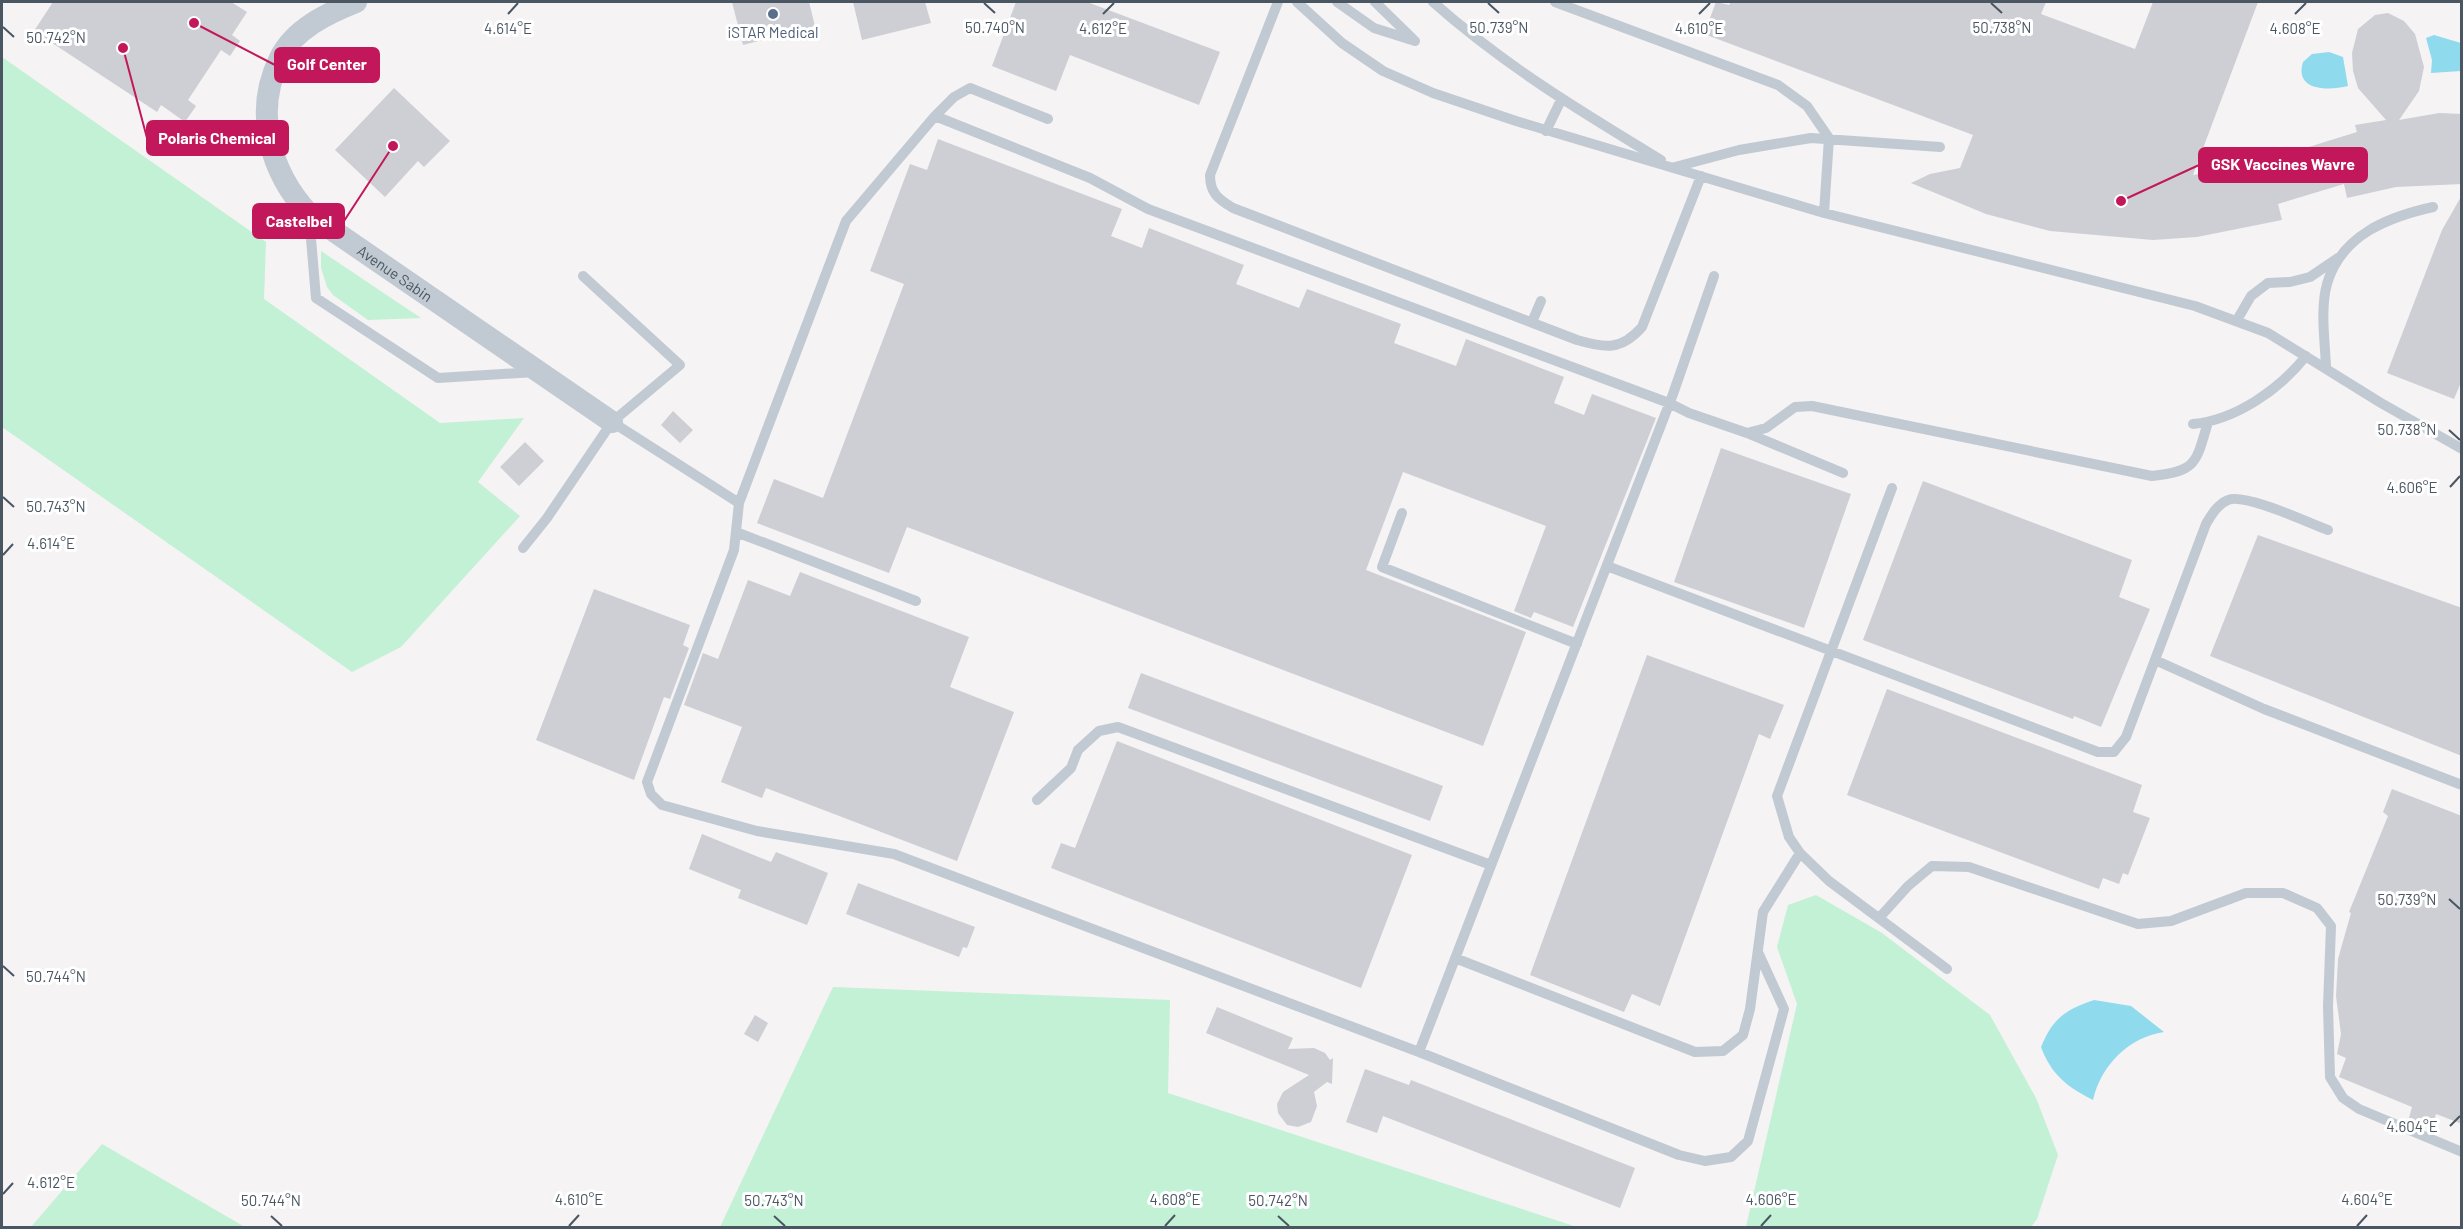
<svg xmlns="http://www.w3.org/2000/svg" width="2463" height="1229" font-family="Barlow,sans-serif">
	<style>
		.green { fill: #c3f1d5 }
		.water { fill: #90daee }
		.building { fill: #cdcfd5 }
		.lines { fill: none; stroke-linecap: round; stroke-linejoin: round }
		.lane { stroke: #c1cad2; stroke-width: 10 }
		.street { stroke: #c1cad2; stroke-width: 22 }
		.ticks { fill: none; stroke: #4a5661; stroke-width: 2 }
		.service-dot { fill: #5c6f8a; stroke: #fff; stroke-width: 2 }
		.labels { text-anchor: middle; dominant-baseline: central; stroke-width: 6; stroke-linejoin: round; paint-order: stroke }
		.service-label { font-size: 15px; fill: #4e5e75; stroke: #fff }
		.street-label { font-size: 15px; fill: #4a5661; stroke: #fff }
		.ticks-label { font-size: 15px; text-anchor: middle; fill: #4a5661; stroke: #fff; stroke-width: 6; stroke-linejoin: round; paint-order: stroke }
		.leader { fill: none; stroke: #c2185b; stroke-width: 2 }
		.callout-dot { fill: #c2185b; stroke: #fff; stroke-width: 2 }
		.callout { fill: #c2185b; stroke: #c2185b; stroke-width: 2 }
		.callout-label { font-size: 16px; text-anchor: middle; font-weight: bold; fill: #fff }
	</style>
	<rect width="100%" height="100%" fill="#f5f3f3"/>
	<path class="green" d="M2 57 266 242 264 299 440 423 524 418 478 482 520 516 401 647 352 672 2 427Z
		M321 251 421 318 368 320 333 295 327 287 321 268Z
		M1816 895 1882 933 1990 1015 2036 1098 2058 1155 2037 1219 2031 1227H1746L1797 1004 1777 947 1788 905Z
		M833 987 1170 1000 1168 1093 1577 1227H720Z
		M102 1144 245 1227H31Z"/>
	<path class="water" d="M2434 35 2461 43V71L2431 73 2432 60 2426 38Z
		M2329 52 2343 57 2348 86C2328 91 2294 91 2303 62L2312 54Z
		M2094 1000 2131 1006 2164 1032C2129 1037 2101 1065 2093 1100 2067 1087 2051 1074 2041 1047 2053 1018 2065 1010 2094 1000Z"/>
	<path class="building" d="M53 2H231L247 12 232 35 240 41 230 56 221 50 188 100 196 106 185 122 161 105 157 112 34 31Z
		M732 2H809L815 26 743 45Z
		M853 2H925L931 23 862 40Z
		M1016 2H1087L1220 52 1199 105 1070 55 1056 91 992 66Z
		M1716 2 1729 5 1731 2H2046L2041 14 2135 49 2153 2H2258L2193 175 2239 167 2286 154 2357 132 2355 125 2386 120 2358 88 2353 71 2352 53 2358 29 2375 15 2388 13 2404 21 2415 34 2424 67 2419 91 2399 120 2439 113 2462 114V184L2396 187 2347 198 2344 184 2278 204 2282 220 2197 237 2153 240 2050 231 1986 214 1911 183 1930 174 1960 168 1973 135 1704 34Z
		M394 88 450 141 424 167 418 161 385 197 335 150Z
		M938 139 1122 209 1111 236 1142 248 1149 228 1244 265 1236 284 1299 308 1307 289 1401 324 1394 343 1456 366 1466 339 1564 377 1554 403 1584 415 1592 394 1656 418 1573 627 1534 612 1531 618 1514 611 1546 526 1403 472 1366 570 1526 632 1483 746 907 527 889 573 757 523 774 479 823 498 904 284 870 271 910 164 927 170Z
		M2462 195V380L2454 399 2387 373 2442 230Z
		M673 411 693 430 680 443 661 425Z
		M525 442 544 461 519 486 500 467Z
		M1721 448 1851 494 1804 628 1674 582Z
		M1923 481 2132 560 2119 597 2150 609 2101 727 2074 716 2073 719 1863 640Z
		M2258 535 2462 608V756L2210 656Z
		M800 572 969 637 950 687 1014 712 957 861 766 788 762 798 721 782 742 727 684 705 703 653 718 659 748 580 790 596Z
		M594 589 690 625 683 645 689 648 670 699 664 697 634 780 536 740Z
		M1647 655 1784 705 1770 739 1759 734 1660 1006 1632 994 1624 1012 1530 975Z
		M1141 673 1443 786 1430 821 1128 708Z
		M1887 689 2142 785 2133 812 2150 818 2128 875 2123 873 2119 884 2103 878 2099 889 1847 795Z
		M1117 741 1412 855 1361 988 1051 868 1061 843 1075 848Z
		M2392 789 2462 816V1124L2436 1114 2432 1128 2409 1118 2412 1107 2339 1077 2346 1058 2337 1054 2341 1034 2336 996 2338 959 2351 913 2349 912 2388 816 2383 812Z
		M702 834 771 862 776 852 828 873 807 925 738 898 741 890 689 869Z
		M858 883 975 927 967 948 963 947 959 957 846 914Z
		M1217 1007 1293 1038 1288 1049 1314 1048 1325 1053 1330 1060 1333 1058 1332 1084 1327 1082 1314 1092 1317 1106 1311 1122 1298 1127 1287 1125 1278 1113 1277 1104 1283 1092 1309 1075 1206 1033Z
		M755 1015 768 1023 758 1042 744 1034Z
		M1365 1069 1409 1085 1411 1080 1635 1168 1620 1208 1383 1116 1377 1133 1346 1122Z"/>
	<g class="lines">
		<path class="lane" d="M1278 2 1210 175C1210 193 1218 199 1233 208L1577 340C1605 348 1621 351 1642 327L1701 176
			M1297 2 1342 43 1383 71 1433 93 1516 121 1824 213 2195 306 2268 333 2381 403 2462 449
			M1337 2 1374 28 1415 41
			M1375 2 1413 39
			M1433 2C1504 65 1580 111 1661 160
			M1555 2 1778 85 1807 106 1829 138 1824 213
			M935 116 1090 178 1148 209 1669 403 1689 413 1747 433 1843 473
			M1048 119 970 88 954 97 935 116 846 221 739 503 734 550 647 782 651 794 662 805 757 831 894 854 1419 1052 1679 1155 1705 1161 1731 1157 1748 1141 1784 1009 1758 952
			M1546 131 1561 100
			M1675 167 1739 150 1811 138 1940 147
			M309 215 316 298 438 378 535 372
			M2237 320 2251 296 2268 283 2290 282 2310 277 2338 258
			M1532 322 1541 301
			M2326 367C2325 341 2320 309 2327 284 2341 235 2388 217 2433 207
			M612 422 739 503
			M2193 424C2236 420 2280 389 2306 356
			M1747 433 1766 428 1795 407 1812 406 2152 476C2197 471 2196 463 2208 422
			M1892 488 1777 796 1789 837 1800 853 1829 881 1947 969
			M1402 513 1382 567 1577 644
			M736 532 916 601
			M523 548 547 518 612 422 680 365 583 276
			M1607 566 2098 752H2114L2126 737 2206 524C2212 514 2217 505 2228 500 2245 493 2309 523 2328 530
			M2155 660 2264 709 2462 785
			M1037 800 1071 768 1078 750 1099 731 1118 727 1491 865
			M1880 917 1908 886 1932 866 1969 867 2138 924 2171 921 2246 893H2283L2317 908 2331 926 2328 1006 2330 1077 2343 1098 2359 1109 2462 1152
			M1455 958 1695 1052 1723 1051 1743 1035 1750 1009 1763 912 1800 853
			M1419 1052 1673 394 1714 276"/>
		<path class="street" id="s1" d="M356 2C328 13 294 29 280 58 253 112 270 172 309 214L612 422"/>
	</g>
	<path class="ticks" d="M984 3 995 13M1488 3 1499 13M1991 3 2002 13M508 14 518 3M1103 14 1114 3M1699 14 1710 3M2295 14 2306 3M3 27 14 37M2449 430 2460 440M2450 487 2460 476M3 497 14 507M3 555 13 544M2449 899 2460 909M3 966 14 976M2450 1126 2460 1116M3 1194 13 1183M271 1216 282 1226M774 1216 785 1226M1278 1216 1289 1226M569 1226 579 1215M1165 1226 1175 1215M1761 1226 1771 1215M2357 1226 2367 1215"/>
	<circle class="service-dot" cx="773" cy="14" r="6"/>
	<g class="labels">
		<g class="service-label">
			<text x="773" y="32">iSTAR Medical</text>
		</g>
		<g class="street-label">
			<text stroke="none"><textPath href="#s1" startOffset="370">Avenue Sabin</textPath></text>
		</g>
	</g>
	<g class="ticks-label">
		<text x="995" y="33">50.740°N</text>
		<text x="1499" y="33">50.739°N</text>
		<text x="2002" y="33">50.738°N</text>
		<text x="508" y="34">4.614°E</text>
		<text x="1103" y="34">4.612°E</text>
		<text x="1699" y="34">4.610°E</text>
		<text x="2295" y="34">4.608°E</text>
		<text x="56" y="43">50.742°N</text>
		<text x="2407" y="435">50.738°N</text>
		<text x="2412" y="493">4.606°E</text>
		<text x="56" y="512">50.743°N</text>
		<text x="51" y="549">4.614°E</text>
		<text x="2407" y="905">50.739°N</text>
		<text x="56" y="982">50.744°N</text>
		<text x="2412" y="1132">4.604°E</text>
		<text x="51" y="1188">4.612°E</text>
		<text x="579" y="1205">4.610°E</text>
		<text x="1175" y="1205">4.608°E</text>
		<text x="1771" y="1205">4.606°E</text>
		<text x="2367" y="1205">4.604°E</text>
		<text x="271" y="1206">50.744°N</text>
		<text x="774" y="1206">50.743°N</text>
		<text x="1278" y="1206">50.742°N</text>
	</g>
	<path class="leader" d="M194 23L275 65M123 48L147 138M2121 201L2199 165M393 146L344 221"/>
	<g class="callout-dot">
		<circle cx="194" cy="23" r="6"/>
		<circle cx="123" cy="48" r="6"/>
		<circle cx="2121" cy="201" r="6"/>
		<circle cx="393" cy="146" r="6"/>
	</g>
	<g class="callout">
		<rect x="275" y="48" width="104" height="34" rx="6"/>
		<rect x="147" y="121" width="141" height="34" rx="6"/>
		<rect x="2199" y="148" width="168" height="34" rx="6"/>
		<rect x="253" y="204" width="91" height="34" rx="6"/>
	</g>
	<g class="callout-label">
		<text x="327" y="70">Golf Center</text>
		<text x="217" y="144">Polaris Chemical</text>
		<text x="2283" y="170">GSK Vaccines Wavre</text>
		<text x="299" y="227">Castelbel</text>
	</g>
	<rect width="2463" height="1229" fill="none" stroke="#4a5661" stroke-width="6"/>
</svg>
